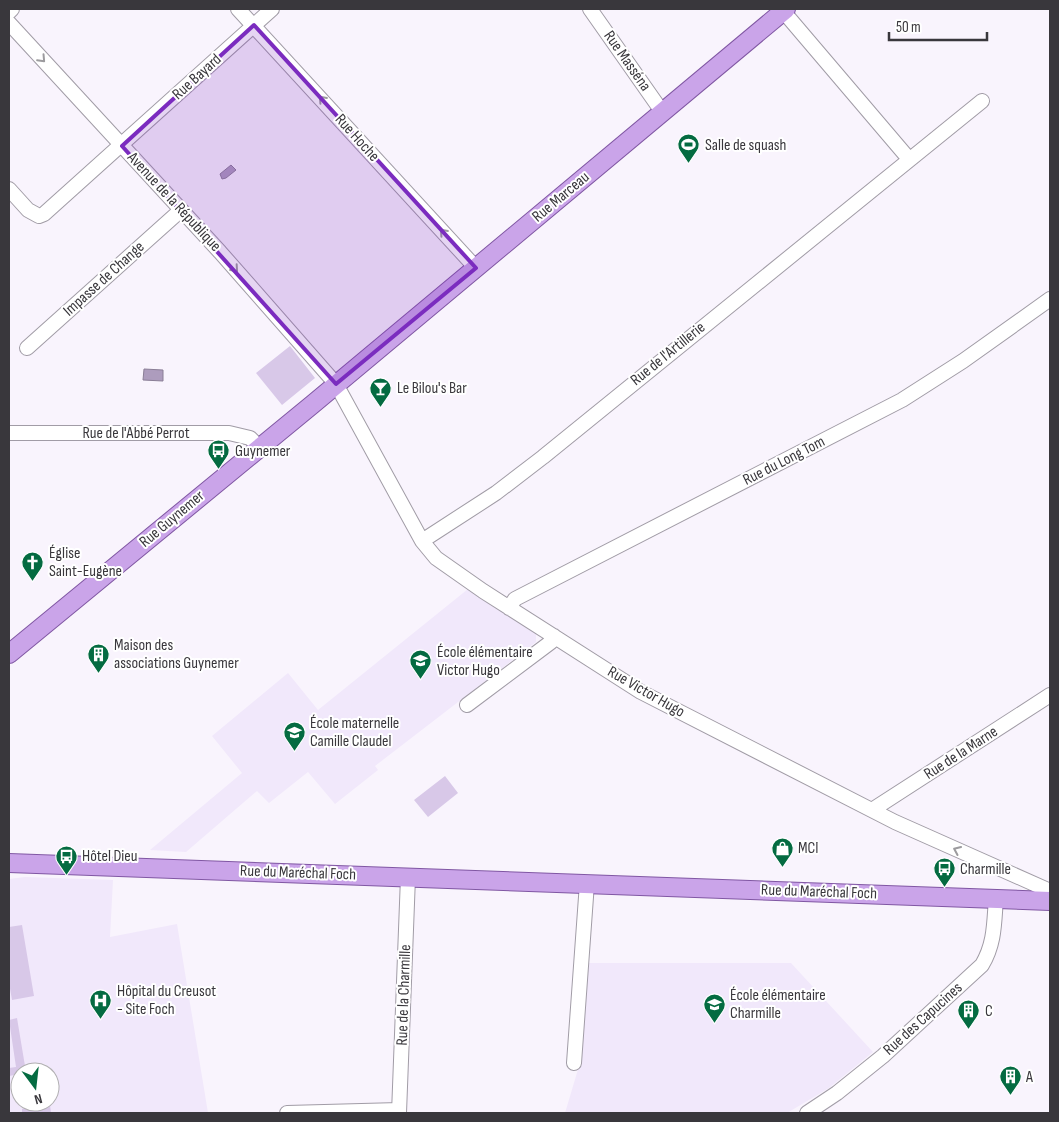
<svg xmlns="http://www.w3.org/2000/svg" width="1059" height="1122" font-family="'Sofia Sans Condensed',sans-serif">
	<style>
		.built { fill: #f1e8fb; fill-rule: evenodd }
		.green { fill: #d8c8e8 }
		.water { fill: #ad9cbd; stroke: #8a7e96 }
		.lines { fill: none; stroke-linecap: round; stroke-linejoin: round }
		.minor-casing { stroke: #a19ca6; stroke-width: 16 }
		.major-casing { stroke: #8057a3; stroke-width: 20 }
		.minor { stroke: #fff; stroke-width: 14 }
		.major { stroke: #caa4e9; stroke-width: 18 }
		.oneway { stroke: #9c9b9e }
		.marked { fill: #7b2cbf; fill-opacity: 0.2; stroke: #7b2cbf; stroke-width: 4; stroke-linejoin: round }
		.labels { text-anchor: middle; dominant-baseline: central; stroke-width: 4; stroke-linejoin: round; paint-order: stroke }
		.street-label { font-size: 16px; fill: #39373c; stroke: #fff }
		.poi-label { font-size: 16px; fill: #39373c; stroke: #fff; text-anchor: start }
	</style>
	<rect width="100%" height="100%" fill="#f9f4fd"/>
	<path class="built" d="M468 589 536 634V642L375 766 378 770 335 804 308 772 269 803 257 791 186 852 150 850 242 773 212 736 288 673 318 710Z
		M25 877 113 880 110 937 177 924 208 1113H9V879ZM20 1072H50V1102H20Z
		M587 963H791L873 1052 829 1088 787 1113H565L579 1066Z"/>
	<path class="green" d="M290 346 315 378 282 405 256 373Z
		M445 776 458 793 428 817 414 800Z
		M22 925 34 996 12 1000 9 983V927Z
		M17 1018 26 1072H20V1074L9 1076V1068L16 1067 9 1020Z
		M50 1105 51 1113H22V1109Z"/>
	<path class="water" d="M231 165 236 170 226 178 222 179 220 174Z
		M144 369 163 370V381L143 380Z"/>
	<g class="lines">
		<defs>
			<path id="minor" d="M238 9 476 268
				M590 9 663 113
				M783 11 909 159
				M9 12 12 9
				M9 23 220 252 336 384 422 541 436 558 483 591 641 692 895 822 1050 891
				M9 189 28 210 39 216 44 214 272 9
				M27 348 181 210
				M9 433H229L250 438 259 447
				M422 541 496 493 543 457 982 101
				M509 608 515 599 902 400 963 361 1050 299
				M467 705 551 642 554 636
				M872 810 1050 695
				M574 1063 587 883
				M287 1113 399 1110
				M399 1113 408 877
				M807 1113 837 1093 883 1056 982 965C995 943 994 923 996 898"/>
			<path id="major" d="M9 654 313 404 786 9
				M9 863 1050 901"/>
		</defs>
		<use href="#minor" class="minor-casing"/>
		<use href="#major" class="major-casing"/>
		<use href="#minor" class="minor"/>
		<use href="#major" class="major"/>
	</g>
	<defs><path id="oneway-chevron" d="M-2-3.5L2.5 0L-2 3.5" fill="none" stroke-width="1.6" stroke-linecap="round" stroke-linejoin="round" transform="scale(1.25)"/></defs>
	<g class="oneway">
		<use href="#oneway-chevron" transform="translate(42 59) rotate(47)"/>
		<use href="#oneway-chevron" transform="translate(322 99) rotate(-132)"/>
		<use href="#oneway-chevron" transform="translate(443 232) rotate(-132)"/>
		<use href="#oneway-chevron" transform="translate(235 269) rotate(49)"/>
		<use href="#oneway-chevron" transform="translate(957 850) rotate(-156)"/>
	</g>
	<path class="marked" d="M254 25 476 268 336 384 122 146Z"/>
	<defs>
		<symbol id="stadium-pin" viewBox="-11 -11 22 30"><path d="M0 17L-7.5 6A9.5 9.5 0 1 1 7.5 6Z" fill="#046b41" stroke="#fff"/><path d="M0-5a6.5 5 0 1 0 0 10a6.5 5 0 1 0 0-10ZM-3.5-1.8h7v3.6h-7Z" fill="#fff"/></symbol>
		<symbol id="bar-pin" viewBox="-11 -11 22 30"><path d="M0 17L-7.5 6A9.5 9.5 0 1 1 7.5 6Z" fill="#046b41" stroke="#fff"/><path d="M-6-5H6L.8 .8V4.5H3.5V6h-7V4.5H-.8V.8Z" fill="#fff"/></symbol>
		<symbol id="bus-pin" viewBox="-11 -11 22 30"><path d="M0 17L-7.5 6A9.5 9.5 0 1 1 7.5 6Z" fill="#046b41" stroke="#fff"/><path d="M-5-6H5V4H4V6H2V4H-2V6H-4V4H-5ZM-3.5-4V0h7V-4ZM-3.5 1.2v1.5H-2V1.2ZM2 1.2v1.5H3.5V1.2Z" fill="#fff"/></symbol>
		<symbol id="church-pin" viewBox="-11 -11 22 30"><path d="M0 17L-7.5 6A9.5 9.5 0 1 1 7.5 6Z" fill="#046b41" stroke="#fff"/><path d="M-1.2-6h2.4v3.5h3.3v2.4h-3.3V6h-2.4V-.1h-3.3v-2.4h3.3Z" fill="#fff"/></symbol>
		<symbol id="building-pin" viewBox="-11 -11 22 30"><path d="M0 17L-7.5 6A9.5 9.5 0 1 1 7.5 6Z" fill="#046b41" stroke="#fff"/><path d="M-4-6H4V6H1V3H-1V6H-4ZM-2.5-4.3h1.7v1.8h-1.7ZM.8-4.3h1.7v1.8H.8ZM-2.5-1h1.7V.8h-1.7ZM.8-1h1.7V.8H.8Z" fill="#fff"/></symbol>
		<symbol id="school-pin" viewBox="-11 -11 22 30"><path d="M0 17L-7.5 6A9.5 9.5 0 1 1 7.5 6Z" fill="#046b41" stroke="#fff"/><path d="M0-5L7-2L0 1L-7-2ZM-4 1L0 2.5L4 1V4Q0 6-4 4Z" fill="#fff"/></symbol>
		<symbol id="shop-pin" viewBox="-11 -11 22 30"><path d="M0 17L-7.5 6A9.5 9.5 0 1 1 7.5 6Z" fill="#046b41" stroke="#fff"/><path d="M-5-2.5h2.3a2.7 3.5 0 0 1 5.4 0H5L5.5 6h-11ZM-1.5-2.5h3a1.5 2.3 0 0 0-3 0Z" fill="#fff"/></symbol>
		<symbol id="hospital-pin" viewBox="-11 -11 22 30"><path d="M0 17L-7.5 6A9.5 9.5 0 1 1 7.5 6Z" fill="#046b41" stroke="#fff"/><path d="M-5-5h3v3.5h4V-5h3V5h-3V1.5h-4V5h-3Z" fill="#fff"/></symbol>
	</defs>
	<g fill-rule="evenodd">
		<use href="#stadium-pin" x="676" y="132" width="25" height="34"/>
		<use href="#bar-pin" x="368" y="376" width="25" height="34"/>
		<use href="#bus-pin" x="206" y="438" width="25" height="34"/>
		<use href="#church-pin" x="20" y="550" width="25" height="34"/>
		<use href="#building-pin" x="86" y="642" width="25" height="34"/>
		<use href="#school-pin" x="408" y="648" width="25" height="34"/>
		<use href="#school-pin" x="282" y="720" width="25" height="34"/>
		<use href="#shop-pin" x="770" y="836" width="25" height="34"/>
		<use href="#bus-pin" x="54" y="844" width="25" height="34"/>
		<use href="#bus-pin" x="932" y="856" width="25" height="34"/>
		<use href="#hospital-pin" x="88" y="988" width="25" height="34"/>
		<use href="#school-pin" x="702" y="992" width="25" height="34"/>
		<use href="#building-pin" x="956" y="998" width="25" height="34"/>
		<use href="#building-pin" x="998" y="1064" width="25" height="34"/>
	</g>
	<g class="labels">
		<g class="street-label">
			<text transform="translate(627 61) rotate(55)">Rue Masséna</text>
			<text transform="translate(197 77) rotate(-42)">Rue Bayard</text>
			<text transform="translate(357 138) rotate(48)">Rue Hoche</text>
			<text transform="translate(561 197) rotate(-40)">Rue Marceau</text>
			<text transform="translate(174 202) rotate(47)">Avenue de la République</text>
			<text transform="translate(104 279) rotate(-42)">Impasse de Change</text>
			<text transform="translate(668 354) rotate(-39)">Rue de l'Artillerie</text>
			<text x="136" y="433">Rue de l'Abbé Perrot</text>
			<text transform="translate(784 461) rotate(-27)">Rue du Long Tom</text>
			<text transform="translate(172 519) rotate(-40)">Rue Guynemer</text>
			<text transform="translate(646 692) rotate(30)">Rue Victor Hugo</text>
			<text transform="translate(961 753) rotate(-33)">Rue de la Marne</text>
			<text transform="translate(298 873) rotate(2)">Rue du Maréchal Foch</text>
			<text transform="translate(819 892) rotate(2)">Rue du Maréchal Foch</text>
			<text transform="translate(404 995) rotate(-88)">Rue de la Charmille</text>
			<text transform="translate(923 1019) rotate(-42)">Rue des Capucines</text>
		</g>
		<g class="poi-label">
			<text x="705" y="145">Salle de squash</text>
			<text x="397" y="388">Le Bilou's Bar</text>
			<text x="235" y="451">Guynemer</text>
			<text x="49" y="553">Église<tspan x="49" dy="18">Saint-Eugène</tspan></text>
			<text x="114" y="645">Maison des<tspan x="114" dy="18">associations Guynemer</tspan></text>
			<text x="437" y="652">École élémentaire<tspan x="437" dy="18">Victor Hugo</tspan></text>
			<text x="310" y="723">École maternelle<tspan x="310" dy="18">Camille Claudel</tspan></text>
			<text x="798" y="848">MCI</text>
			<text x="82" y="856">Hôtel Dieu</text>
			<text x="960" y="869">Charmille</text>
			<text x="117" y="991">Hôpital du Creusot<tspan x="117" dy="18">- Site Foch</tspan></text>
			<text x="730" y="995">École élémentaire<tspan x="730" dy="18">Charmille</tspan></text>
			<text x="985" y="1011">C</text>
			<text x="1026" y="1077">A</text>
		</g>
	</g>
	<rect width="1059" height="1122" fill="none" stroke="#39373c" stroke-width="20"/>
	<g transform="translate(35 1087) rotate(165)"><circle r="24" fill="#ffffff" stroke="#b0afb1"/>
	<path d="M0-4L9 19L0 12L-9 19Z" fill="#046b41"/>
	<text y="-8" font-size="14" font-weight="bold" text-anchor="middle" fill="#39373c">N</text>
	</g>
	<path d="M889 32v8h98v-8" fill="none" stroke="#39373c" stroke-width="2.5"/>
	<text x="896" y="32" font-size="15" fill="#39373c" stroke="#ffffff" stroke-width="4" paint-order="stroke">50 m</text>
</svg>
